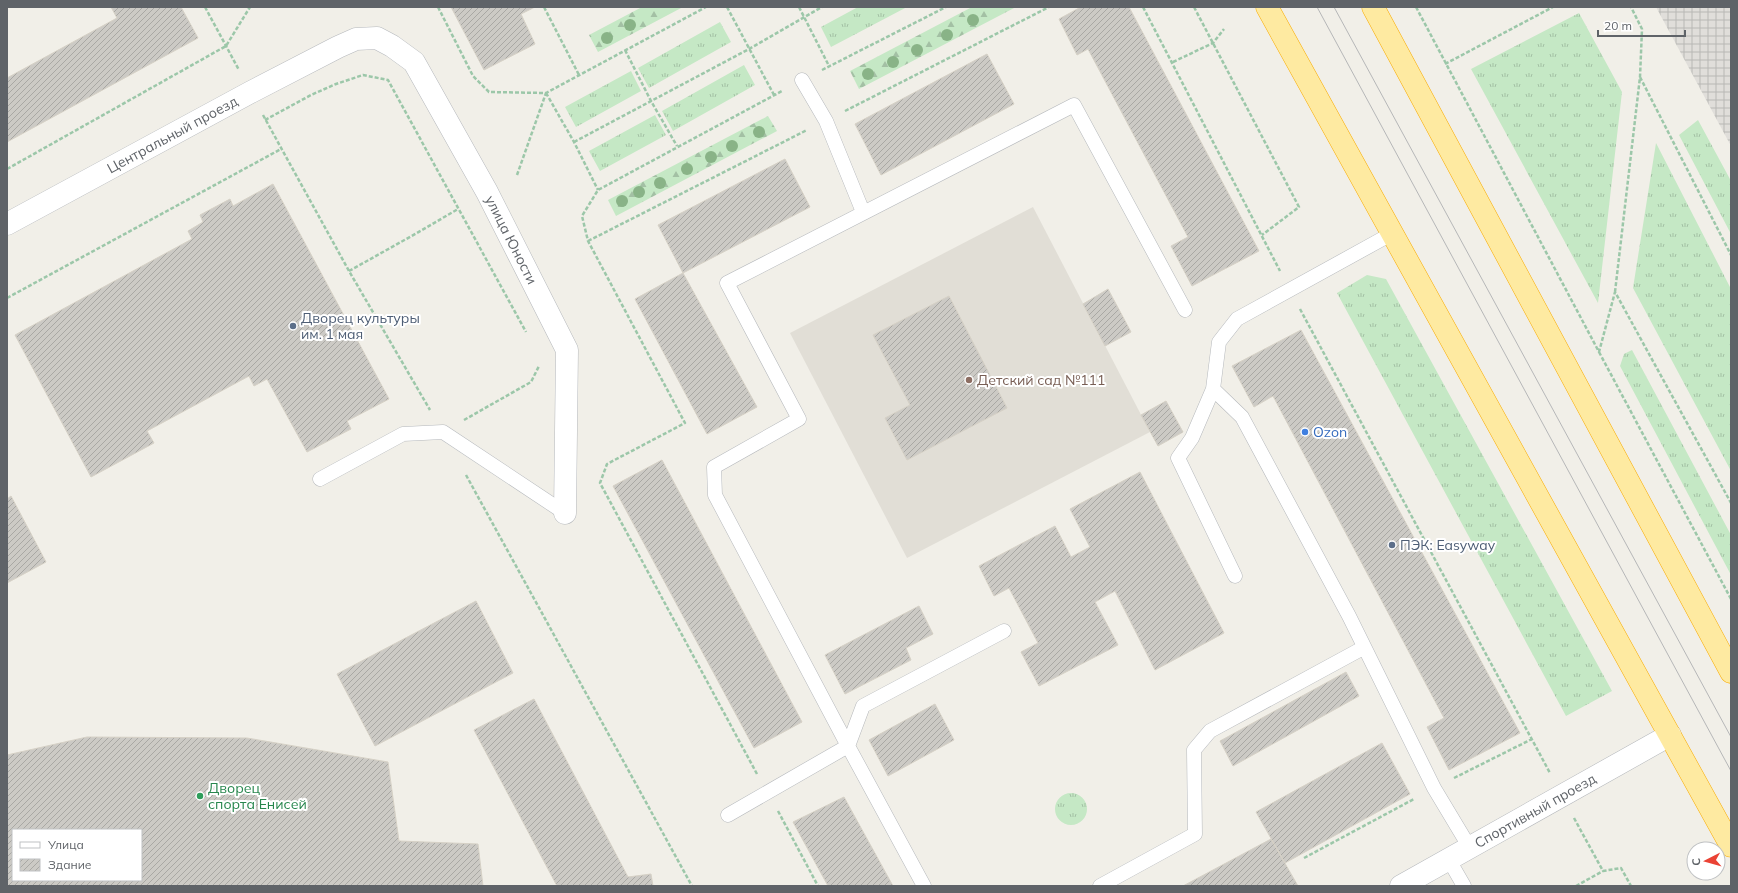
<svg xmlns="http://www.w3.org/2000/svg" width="1738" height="893" font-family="Mulish,sans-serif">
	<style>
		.industrial { fill: url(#industrial-grid) }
		.education { fill: #e1ded6 }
		.grass { fill: url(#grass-tufts) }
		.forest { fill: url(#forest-firs) }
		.building { fill: url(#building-hatch); stroke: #d6d1c6; fill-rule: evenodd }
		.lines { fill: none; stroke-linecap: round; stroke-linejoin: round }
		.service-casing { stroke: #b5b8bc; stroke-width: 15 }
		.minor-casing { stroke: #b5b8bc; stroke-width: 23 }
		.trunk-casing { stroke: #f9ab00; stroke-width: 23 }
		.path { stroke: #9cc7a9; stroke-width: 2.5; stroke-dasharray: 4 2; stroke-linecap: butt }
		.service { stroke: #fff; stroke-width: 14 }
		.minor { stroke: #fff; stroke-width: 22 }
		.trunk { stroke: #feeaa1; stroke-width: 22 }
		.tram { stroke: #b6b7b8; stroke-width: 1 }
		.tree { fill: #89b387 }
		.service-dot { fill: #5c6f8a; stroke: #fff; stroke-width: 1.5 }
		.education-dot { fill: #8d6e63; stroke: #fff; stroke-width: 1.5 }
		.shop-dot { fill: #3f7fe0; stroke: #fff; stroke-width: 1.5 }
		.leisure-dot { fill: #2e9e5b; stroke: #fff; stroke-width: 1.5 }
		.labels { text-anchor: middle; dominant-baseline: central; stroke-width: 4; stroke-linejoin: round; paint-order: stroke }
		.street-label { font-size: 14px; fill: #5f6368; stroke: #fff }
		.service-label { font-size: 14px; fill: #4e5e75; stroke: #fff; text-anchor: start }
		.education-label { font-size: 14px; fill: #785e54; stroke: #fff; text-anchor: start }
		.shop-label { font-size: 14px; fill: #366cbe; stroke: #fff; text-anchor: start }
		.leisure-label { font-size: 14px; fill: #27864d; stroke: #fff; text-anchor: start }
	</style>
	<defs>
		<pattern id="industrial-grid" width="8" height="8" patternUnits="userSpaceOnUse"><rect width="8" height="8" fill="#e0deda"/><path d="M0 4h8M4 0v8" fill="none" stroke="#b9b8b5"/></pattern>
		<pattern id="grass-tufts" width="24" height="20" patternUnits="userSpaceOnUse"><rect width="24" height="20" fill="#c5e8c5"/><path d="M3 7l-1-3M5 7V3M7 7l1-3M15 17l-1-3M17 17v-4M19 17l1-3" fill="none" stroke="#a3c0a4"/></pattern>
		<pattern id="forest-firs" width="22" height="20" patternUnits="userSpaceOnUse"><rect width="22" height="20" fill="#c5e8c5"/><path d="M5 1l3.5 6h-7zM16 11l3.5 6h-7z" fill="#a3c0a4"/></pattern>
		<pattern id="building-hatch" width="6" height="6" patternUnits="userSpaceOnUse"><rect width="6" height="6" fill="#cccac5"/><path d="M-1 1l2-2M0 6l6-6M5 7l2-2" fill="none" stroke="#a9a8a4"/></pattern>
	</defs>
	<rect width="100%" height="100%" fill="#f1efe8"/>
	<path class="industrial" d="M1656 7H1731V146Z"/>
	<path class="education" d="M1033 207 1150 432 907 558 790 333Z"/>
	<path class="grass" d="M858 7H907L831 47 821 27Z
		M1579 13 1622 92 1598 303 1471 69Z
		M720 22 731 42 649 88 638 68Z
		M744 65 755 85 673 131 662 111Z
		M631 71 641 91 576 127 565 107Z
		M655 115 666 135 600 171 589 151Z
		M1698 120 1731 181V234L1679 135Z
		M1656 143 1731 289V471L1633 288Z
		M1367 275 1386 279 1612 691 1566 716 1337 293Z
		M1632 350 1731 535V575L1620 366 1624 354Z
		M1055 809a16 16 0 1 1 32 0a16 16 0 1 1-32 0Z"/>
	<path class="forest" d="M642 7H683L598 52 589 35Z
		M972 7H1016L859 89 850 71Z
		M768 116 777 131 616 216 608 200Z"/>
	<path class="building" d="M111 7H181L198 38 7 142V78L117 18Z
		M451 7H535L521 14 535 44 484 70Z
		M1081 7H1129L1259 251 1192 286 1171 246 1188 237 1088 49 1077 55 1059 19Z
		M987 54 1014 104 881 175 855 124Z
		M785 159 810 207 683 273 658 225Z
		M273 184 389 399 347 421 351 429 307 452 267 379 254 386 249 376 147 431 154 443 91 477 15 335 192 239 188 231 203 222 200 215 230 199 233 206Z
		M683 273 757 407 707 434 635 299Z
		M1108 289 1131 332 1105 346 1083 304Z
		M949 296 1007 408 907 460 885 418 910 405 873 335Z
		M1301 330 1520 733 1449 770 1427 727 1444 718 1273 396 1254 407 1232 366Z
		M1166 401 1183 432 1158 446 1141 415Z
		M662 460 802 722 754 748 613 486Z
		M1140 472 1224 633 1155 670 1115 591 1095 602 1118 645 1039 686 1021 652 1038 643 1009 588 994 596 979 566 1055 526 1071 557 1090 547 1070 509Z
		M11 496 46 562 7 583V499Z
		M476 601 513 673 375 746 337 674Z
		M919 606 933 634 906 648 911 660 845 694 825 655Z
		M1346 672 1359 696 1233 766 1220 741Z
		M534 699 628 877 651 874 653 886H557L474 730Z
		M935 704 954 740 888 776 869 740Z
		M87 737 247 738 388 762 399 841 478 844 483 886H7V755ZM13 830H141V880H13Z
		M1382 743 1410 794 1285 863 1256 812Z
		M844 797 893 886H828L793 822Z
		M1271 839 1298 886H1183Z"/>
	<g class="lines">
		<defs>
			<path id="service" d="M802 80 826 121 863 212
				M1393 233 1237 319 1219 342 1213 389 1242 417 1349 616 1434 788 1470 848
				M1213 389 1192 438 1178 458 1235 576
				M320 479 403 434 443 432 565 513
				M728 815 848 746 715 495 714 467 799 419 727 283 1074 105 1185 310
				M1449 860 1464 886
				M924 886 848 746 863 706 1004 631
				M1100 886 1195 834 1194 750 1210 731 1363 648"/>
			<g id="minor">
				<path id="s1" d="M7 224 251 92 338 47 356 39 377 38 392 46 414 62 487 192 567 350 565 513"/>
				<path id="s2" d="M1401 886 1670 735"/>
			</g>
			<path id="trunk" d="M1267 7 1731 846
				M1373 7 1731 672"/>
		</defs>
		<use href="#service" class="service-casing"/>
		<use href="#minor" class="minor-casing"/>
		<use href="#trunk" class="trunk-casing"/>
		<path class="path" d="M205 7 239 70
			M438 7 473 76 489 92 546 93 706 7
			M544 7 579 75
			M727 7 774 95
			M799 7 829 66
			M1143 7 1280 271
			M1194 7 1299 207 1262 235
			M1416 7 1599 352 1615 292 1731 503
			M625 50 651 101 677 146
			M1173 62 1213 43 1224 29
			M1445 64 1553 7
			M822 70 946 7
			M1640 77 1731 255
			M546 93 574 142 598 190
			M845 111 1049 7
			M263 115 349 271 430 410
			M265 120 311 95 336 84 363 75 388 80 526 332
			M574 142 749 49 822 7
			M7 169 226 46 250 7
			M517 175 546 93
			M588 241 807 130
			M349 271 417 233 458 209
			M1615 292 1640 77 1642 29 1631 7
			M7 298 281 149
			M1300 309 1550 773
			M1599 352 1731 599
			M464 420 531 382 539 366
			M466 475 692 886
			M757 774 600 483 607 464 685 423 588 241 582 216 598 190 782 91
			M1454 778 1532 739
			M778 811 818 886
			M1574 818 1603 871 1621 868 1631 886
			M1304 858 1414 799
			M1576 886 1603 871"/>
		<use href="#service" class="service"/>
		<use href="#minor" class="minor"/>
		<use href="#trunk" class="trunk"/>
		<path class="tram" d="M1317 7 1731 771
			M1334 7 1731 737"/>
	</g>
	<g class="tree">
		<circle cx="973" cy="20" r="6"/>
		<circle cx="630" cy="25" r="6"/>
		<circle cx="947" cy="35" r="6"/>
		<circle cx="607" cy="38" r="6"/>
		<circle cx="917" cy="50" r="6"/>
		<circle cx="893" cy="62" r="6"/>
		<circle cx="868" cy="74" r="6"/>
		<circle cx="759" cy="132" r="6"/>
		<circle cx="732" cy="146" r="6"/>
		<circle cx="711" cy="157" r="6"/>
		<circle cx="687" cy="169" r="6"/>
		<circle cx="660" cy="183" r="6"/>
		<circle cx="639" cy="192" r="6"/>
		<circle cx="622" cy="201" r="6"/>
	</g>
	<g class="service-dot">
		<circle cx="293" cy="326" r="4"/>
		<circle cx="1392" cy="545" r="4"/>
	</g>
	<circle class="education-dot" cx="969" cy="380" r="4"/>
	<circle class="shop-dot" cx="1305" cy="432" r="4"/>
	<circle class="leisure-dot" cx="200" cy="796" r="4"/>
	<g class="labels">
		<g class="street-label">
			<text stroke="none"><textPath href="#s1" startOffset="188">Центральный проезд</textPath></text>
			<text stroke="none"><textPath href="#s1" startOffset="663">улица Юности</textPath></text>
			<text stroke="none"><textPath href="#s2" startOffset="154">Спортивный проезд</textPath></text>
		</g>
		<g class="service-label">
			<text x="301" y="318">Дворец культуры<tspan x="301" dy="16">им. 1 мая</tspan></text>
			<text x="1400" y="545">ПЭК: Easyway</text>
		</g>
		<g class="education-label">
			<text x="977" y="380">Детский сад №111</text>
		</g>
		<g class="shop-label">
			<text x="1313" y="432">Ozon</text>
		</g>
		<g class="leisure-label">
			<text x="208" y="788">Дворец<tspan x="208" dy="16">спорта Енисей</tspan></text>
		</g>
	</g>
	<rect width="1738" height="893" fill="none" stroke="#5f6368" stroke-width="16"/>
	<rect x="12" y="829" width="130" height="52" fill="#ffffff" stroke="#bfc1c3"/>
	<rect x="20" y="842" width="20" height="6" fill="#ffffff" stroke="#bfc1c3"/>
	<text x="48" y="849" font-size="12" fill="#5f6368">Улица</text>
	<rect x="20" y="859" width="20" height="12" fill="url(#building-hatch)" stroke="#bfc1c3"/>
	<text x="48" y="869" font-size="12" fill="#5f6368">Здание</text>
	<g transform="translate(1706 861) rotate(264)"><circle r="19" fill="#ffffff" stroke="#bfc1c3"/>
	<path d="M0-3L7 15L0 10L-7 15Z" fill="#ea4335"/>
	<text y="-6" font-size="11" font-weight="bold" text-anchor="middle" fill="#5f6368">С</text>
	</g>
	<path d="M1598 30v6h87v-6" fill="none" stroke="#5f6368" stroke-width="2"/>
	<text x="1604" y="30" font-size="12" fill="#5f6368" stroke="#ffffff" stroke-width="3" paint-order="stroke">20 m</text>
</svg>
